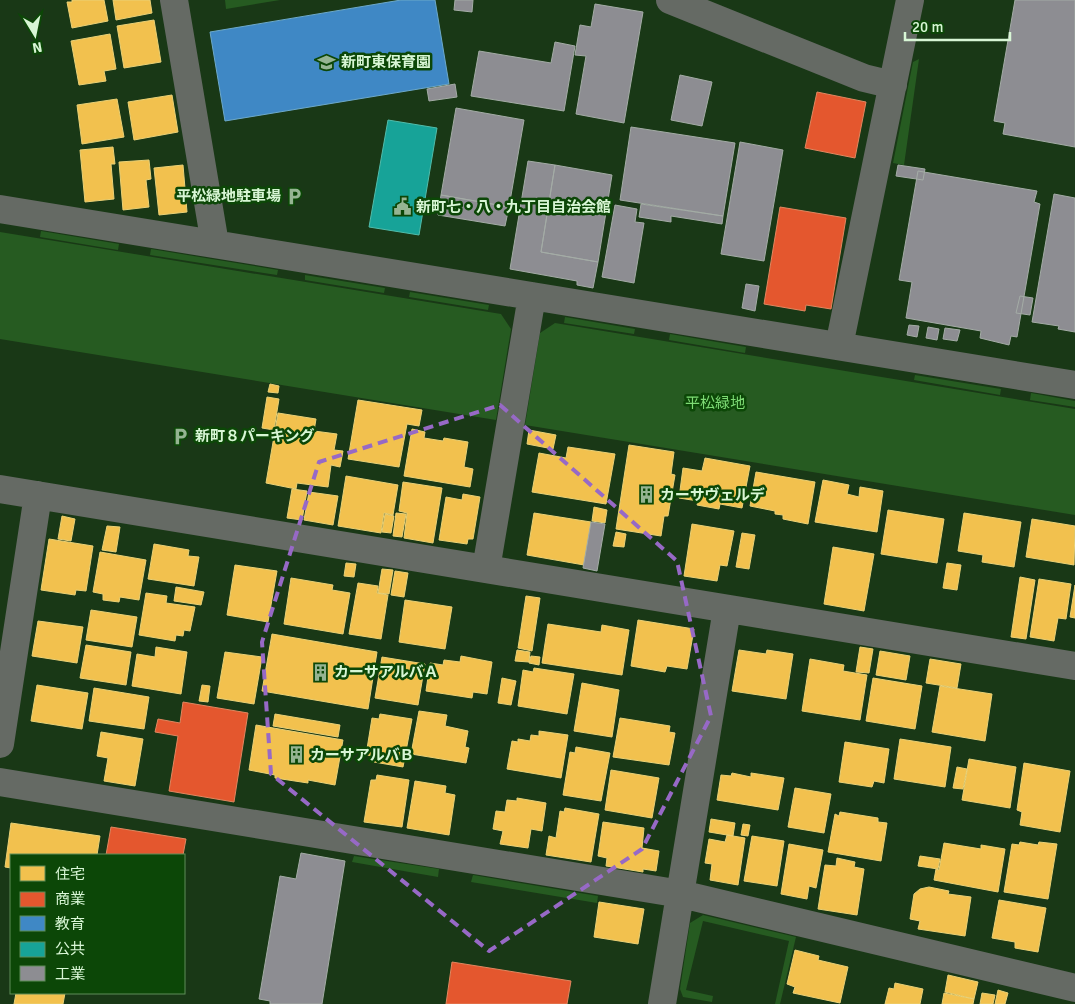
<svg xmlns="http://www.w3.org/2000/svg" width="1075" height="1004" font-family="Signika,'Noto Sans JP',sans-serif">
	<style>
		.green { fill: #265b21 }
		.homes { fill: #f2c14e; stroke: #ead176 }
		.shops { fill: #e4572e; stroke: #e08760 }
		.schools { fill: #3f88c5; stroke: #6da9ca }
		.public { fill: #17a398; stroke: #51bcaa }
		.industry { fill: #8d8d92; stroke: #a4aca6 }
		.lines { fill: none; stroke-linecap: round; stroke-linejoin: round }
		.minor { stroke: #656a64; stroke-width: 28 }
		.marked { fill: none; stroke: #9769c6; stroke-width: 4; stroke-dasharray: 10 6; stroke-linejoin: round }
		.labels { text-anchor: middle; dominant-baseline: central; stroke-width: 5; stroke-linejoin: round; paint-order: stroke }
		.poi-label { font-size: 15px; font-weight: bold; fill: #d8f6d5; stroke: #0c4707; text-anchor: start }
		.park-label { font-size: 15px; fill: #7edc75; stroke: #0c4707 }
	</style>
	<rect width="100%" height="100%" fill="#193816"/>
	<path class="green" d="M225 0H280L226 9Z
		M919 59 904 165 893 163 913 62Z
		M41 231 119 244 118 250 40 237Z
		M0 232 501 314 511 329 496 420 0 339Z
		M151 249 278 270 277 275 150 255Z
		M305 275 385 288 384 293 305 280Z
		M410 292 489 305 488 310 409 297Z
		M565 317 635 329 634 334 564 323Z
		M555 323 1075 409V515L525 425 540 333Z
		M670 334 746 347 745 353 669 340Z
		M915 375 1001 389 1000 395 914 380Z
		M1031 393 1075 401V407L1030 400Z
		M354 856 439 869 438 877 352 862Z
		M473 875 598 896 597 903 471 882Z
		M703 915 796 937 780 1004H775L789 941 703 921 686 990 713 996 712 1002 683 997 680 989 690 923Z"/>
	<path class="homes" d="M72 0H104L108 21 72 28 67 2H72Z
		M113 0H150L152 13 116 20Z
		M154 20 161 62 124 68 117 26Z
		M110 34 116 69 104 71 106 81 79 85 71 41Z
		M172 95 178 132 134 140 128 102Z
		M117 99 124 137 82 144 77 105Z
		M113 147 115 164H111L114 199 85 202 80 150Z
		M149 160 151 179 146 180 149 207 123 210 119 162Z
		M183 165 187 212 159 215 154 168Z
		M270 384 279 386 278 393 268 392Z
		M267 397 279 399 274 430 262 428Z
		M358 400 422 410 419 426 407 424 399 467 348 459Z
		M278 413 316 419 314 431 337 434 334 450 343 451 340 467 331 465 328 487 297 483 296 489 266 483Z
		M412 429 425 432 424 438 443 441 444 438 468 442 464 467 473 469 470 487 404 476Z
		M529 430 556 435 553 449 527 444Z
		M629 445 674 452 671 474 675 475 668 516H664L661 536 616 529Z
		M568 447 615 454 606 504 532 492 539 453 566 458Z
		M705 458 750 466 742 508 720 504 719 509 697 505 698 501 679 498 683 468 702 471Z
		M756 472 815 482 808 524 783 519V515L775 514V511L750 506Z
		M346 476 398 485 393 515 384 513 381 533 338 526Z
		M823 480 849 485 847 494 859 497 860 487 883 491 877 532 815 522Z
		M403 482 442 488 433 543 404 538 407 513 399 511Z
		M292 489 307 491 302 520 287 518Z
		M309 492 338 496 333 525 304 520Z
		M463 494 480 497 473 539H468L467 544 439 540 446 497 462 500Z
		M594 507 607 510 605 523 592 521Z
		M888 510 944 519 937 563 881 554Z
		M396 513 406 514 402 537 393 536Z
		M534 513 591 522 584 565 527 555Z
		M964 513 1021 522 1014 567 982 562 983 555 958 551Z
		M385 514 394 516 391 533 382 532Z
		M62 516 75 519 71 541 58 539Z
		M1032 519 1075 526 1074 565 1026 557Z
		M692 524 734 531 727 566 720 565 717 581 684 576Z
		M107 526 120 527 116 552 102 550Z
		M616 532 626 534 624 547 613 546Z
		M742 533 755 535 749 569 736 567Z
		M49 539 93 546 86 591 76 590 75 595 41 590Z
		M154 544 189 550 188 556 199 557 194 586 148 579Z
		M833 547 874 554 864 611 824 604Z
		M100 552 146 560 139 600 120 597 119 602 103 600V594L93 592Z
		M346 563 356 564 354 577 344 576Z
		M947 563 961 565 957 590 943 588Z
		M235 565 277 571 268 622 227 615Z
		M382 569 393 570 389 594 378 593Z
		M395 571 408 573 404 597 391 595Z
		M1020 577 1035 580 1026 639 1011 637Z
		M291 578 333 585 332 590 350 593 343 634 284 624Z
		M1039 579 1071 584 1066 619 1058 618 1054 641 1030 637Z
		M358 583 378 586 377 593 388 595 381 639 349 634Z
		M1075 585V618L1070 617Z
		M176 587 204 592 201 605 174 601Z
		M146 593 167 596 166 603 195 607 190 631 184 630 183 636 176 635 175 641 139 635Z
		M526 596 540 598 532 651 518 648Z
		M405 600 452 607 445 649 399 642Z
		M91 610 137 617 132 647 86 640Z
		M638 620 694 629 687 669 667 666 665 672 631 666Z
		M38 621 83 627 77 663 32 656Z
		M548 624 601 632 602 625 629 630 622 675 542 663Z
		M272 634 377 652 368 709 262 691Z
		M86 645 131 652 126 685 80 678Z
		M156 647 187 652 181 694 132 686 137 654 155 657Z
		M860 647 873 649 869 673 856 672Z
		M517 650 530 652 529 662 515 661Z
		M739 650 766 654 767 650 793 654 786 699 732 691Z
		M880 651 910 656 906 680 876 675Z
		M225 652 262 657 254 704 217 698Z
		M461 656 492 662 487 694 473 692 472 698 426 691 430 663 443 665 444 660 460 662Z
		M531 656 540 657 539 665 529 663Z
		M382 657 425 664 418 705 375 698Z
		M810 659 844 665 843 671 867 675 860 720 802 711Z
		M930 659 961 664 957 688 926 683Z
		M534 668 574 674 567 714 518 706 523 670 533 672Z
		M502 678 516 681 511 705 498 703Z
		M873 678 922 686 915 729 866 721Z
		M582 683 619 690 612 737 574 731Z
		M37 685 88 693 82 729 31 721Z
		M202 685 210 686 208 702 199 701Z
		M940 686 992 694 985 741 932 732Z
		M94 688 149 697 144 729 89 721Z
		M419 711 447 715 445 726 468 731 465 747 469 748 466 763 411 754Z
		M275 714 340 725 338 737 273 726Z
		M380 714 412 719 403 767 374 762 375 756 366 755 372 718 379 719Z
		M620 718 670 726 669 732 675 733 669 765 613 757Z
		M256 725 343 740 335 785 308 780V783L275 778V775L249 770Z
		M539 731 568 735 561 778 507 769 512 741 518 742V739L530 741 531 735 539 736Z
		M101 732 143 739 135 786 104 781 108 758 97 756Z
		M900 739 951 747 945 787 894 779Z
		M845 742 889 749 884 783 874 781 872 787 839 782Z
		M576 747 610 753 601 801 563 795 570 752 575 753Z
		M969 759 1016 767 1010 808 962 800Z
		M1024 763 1070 771 1060 832 1020 825 1022 812 1017 810Z
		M957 767 967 769 963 789 953 788Z
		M611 770 659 778 652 818 605 810Z
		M732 773 751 777V773L784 778 778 810 717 800 721 775 731 776Z
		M377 775 409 780 402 827 364 822 371 780H376Z
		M415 781 446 786 445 793 455 795 449 835 407 828Z
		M795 788 831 794 824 833 788 827Z
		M517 798 546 803 542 831 531 829 528 848 500 844 503 831 493 829 496 811 505 812 507 800 517 801Z
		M565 808 599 814 591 862 546 855 549 836 556 838 560 811 564 812Z
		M840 812 878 818V822L887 823 881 861 828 852 835 814 839 816Z
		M711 819 735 823 733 836 709 832Z
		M603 822 644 828 642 848 659 851 656 871 643 869V872L606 866 607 858 598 856Z
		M11 823 100 836 97 855H11V868L5 867Z
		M743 824 750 825 748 836 741 835Z
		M727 835 745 838 738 885 710 880 712 864 705 863 709 839 725 842Z
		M752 836 784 841 777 886 744 881Z
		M1020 842 1038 845 1039 842 1057 844 1048 899 1004 892 1012 844 1019 845Z
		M944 843 981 849V845L1005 849 998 892 934 880 936 869 939 870Z
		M789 844 823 850 816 888 809 886 807 899 781 894Z
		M920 856 940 859 938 869 918 866Z
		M837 858 855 862 854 867 864 869 857 915 818 909 825 865 836 866Z
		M929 887 949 891 948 894 971 897 965 936 918 929 920 921 910 919 914 894 920 889Z
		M999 900 1046 908 1038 952 1015 948V942L992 938Z
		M599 902 644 909 638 944 594 937Z
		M795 950 819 956 818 960 848 967 840 1003 793 993 795 987 787 984Z
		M948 975 978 982 974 999 945 992Z
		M895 983 923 989 920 1004H885L889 988 894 989Z
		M998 990 1008 993 1005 1004H995Z
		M16 993H65L63 1004H14Z
		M944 993 974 999 973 1004H942Z
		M982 993 995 995 993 1004H980Z"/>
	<path class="shops" d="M817 92 866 102 855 158 805 148Z
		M780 207 846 218 831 309 806 305 805 311 764 304Z
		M183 702 248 713 234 802 169 791 178 736 155 732 158 719 180 723Z
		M111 827 186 839 183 855H106Z
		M452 962 571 981 567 1004H446Z"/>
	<path class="schools" d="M401 0H435L449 84 225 121 210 32Z"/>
	<path class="public" d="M388 120 437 128 419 235 369 227Z"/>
	<path class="industry" d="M455 0H473L472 12 454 10Z
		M1015 0H1075V147L1003 134 1005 123 994 121Z
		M595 4 643 12 624 123 576 114 586 56 575 55 580 25 591 27Z
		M555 42 575 46 564 111 471 96 479 51 551 63Z
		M680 75 712 82 702 126 671 120Z
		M455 84 457 97 429 101 427 89Z
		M456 108 524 120 509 207 441 195Z
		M631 127 735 143 723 216 620 200Z
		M740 142 783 150 764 261 721 254Z
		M528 161 555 165 541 252 598 262 593 288 577 285V281L510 269Z
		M555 165 612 175 598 262 541 252Z
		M898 165 925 169 923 180 896 176Z
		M918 171 1037 191 1034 202 1040 204 1017 337 1011 336 1009 345 980 338 981 331 906 318 912 282 899 280Z
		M1054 194 1075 198V332L1058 329 1059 326 1032 322Z
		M441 195 509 207 505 226 438 215Z
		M641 204 723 216 722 224 671 216V222L639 217Z
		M615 205 637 209 635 222 644 223 634 283 602 277Z
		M746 284 759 286 755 311 742 308Z
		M1020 296 1033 298 1030 315 1016 313Z
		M909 325 919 326 917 337 907 335Z
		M928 327 939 329 937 340 926 338Z
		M945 328 960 330 957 341 943 339Z
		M591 522 605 524 597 571 583 568Z
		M301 853 345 861 322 1004H270V1001L259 999 280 876 296 879Z"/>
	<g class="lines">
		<path class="minor" d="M174 0 215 244
			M670 0 864 78 893 85
			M0 209 1075 385
			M839 346 910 0
			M0 489 1075 666
			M486 569 532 296
			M0 744 38 495
			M0 782 681 894 1075 988
			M662 1004 727 609"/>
	</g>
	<path class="marked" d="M500 405 677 561 711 716 642 849 489 951 271 774 262 642 319 462Z"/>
	<defs>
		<symbol id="school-bare" viewBox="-9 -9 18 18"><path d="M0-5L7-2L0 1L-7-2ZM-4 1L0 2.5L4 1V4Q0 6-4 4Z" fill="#95b492" stroke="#0c4707" stroke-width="2.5" paint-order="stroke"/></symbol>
		<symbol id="parking-bare" viewBox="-9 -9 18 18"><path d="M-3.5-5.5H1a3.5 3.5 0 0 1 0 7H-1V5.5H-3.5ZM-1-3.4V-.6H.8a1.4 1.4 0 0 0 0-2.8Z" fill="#95b492" stroke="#0c4707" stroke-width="2.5" paint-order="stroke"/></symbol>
		<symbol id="civic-bare" viewBox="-9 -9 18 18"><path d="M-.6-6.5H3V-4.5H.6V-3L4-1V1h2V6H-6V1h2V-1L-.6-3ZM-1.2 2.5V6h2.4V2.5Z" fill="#95b492" stroke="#0c4707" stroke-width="2.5" paint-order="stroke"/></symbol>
		<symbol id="building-bare" viewBox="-9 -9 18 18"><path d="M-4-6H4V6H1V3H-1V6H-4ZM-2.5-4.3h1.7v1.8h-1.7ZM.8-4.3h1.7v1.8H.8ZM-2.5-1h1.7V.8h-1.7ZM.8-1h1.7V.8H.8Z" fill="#95b492" stroke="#0c4707" stroke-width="2.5" paint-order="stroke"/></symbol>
	</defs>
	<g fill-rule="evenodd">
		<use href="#school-bare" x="314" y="50" width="25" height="25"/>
		<use href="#parking-bare" x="282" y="184" width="25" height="25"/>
		<use href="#civic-bare" x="390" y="194" width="25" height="25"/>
		<use href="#parking-bare" x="168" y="424" width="25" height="25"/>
		<use href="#building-bare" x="634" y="482" width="25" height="25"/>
		<use href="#building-bare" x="308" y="660" width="25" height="25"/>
		<use href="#building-bare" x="284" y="742" width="25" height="25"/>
	</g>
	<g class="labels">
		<g class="poi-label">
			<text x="341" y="62">新町東保育園</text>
			<text x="281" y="196" text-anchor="end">平松緑地駐車場</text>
			<text x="416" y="207">新町七・八・九丁目自治会館</text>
			<text x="195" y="436">新町８パーキング</text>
			<text x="660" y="495">カーサヴェルデ</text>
			<text x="334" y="672">カーサアルバＡ</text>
			<text x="310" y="755">カーサアルバＢ</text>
		</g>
		<g class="park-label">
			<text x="715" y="403">平松緑地</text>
		</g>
	</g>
	<rect x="10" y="854" width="175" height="140" fill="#0c4707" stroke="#5e8d59"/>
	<rect x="20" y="866" width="25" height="15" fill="#f2c14e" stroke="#5e8d59"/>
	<text x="55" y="879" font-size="15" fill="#d8f6d5">住宅</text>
	<rect x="20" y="892" width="25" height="15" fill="#e4572e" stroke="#5e8d59"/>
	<text x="55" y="904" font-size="15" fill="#d8f6d5">商業</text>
	<rect x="20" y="916" width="25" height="15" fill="#3f88c5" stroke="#5e8d59"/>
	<text x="55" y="929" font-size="15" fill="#d8f6d5">教育</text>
	<rect x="20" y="942" width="25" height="15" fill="#17a398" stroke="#5e8d59"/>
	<text x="55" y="954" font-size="15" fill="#d8f6d5">公共</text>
	<rect x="20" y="966" width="25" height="15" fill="#8d8d92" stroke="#5e8d59"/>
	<text x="55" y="979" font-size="15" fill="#d8f6d5">工業</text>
	<g transform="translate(35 35) rotate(170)" stroke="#0c4707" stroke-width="4" paint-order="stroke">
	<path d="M0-4L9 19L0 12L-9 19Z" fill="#d8f6d5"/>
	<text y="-8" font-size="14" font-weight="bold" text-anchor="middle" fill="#d8f6d5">N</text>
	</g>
	<path d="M905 32v8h105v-8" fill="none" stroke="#d8f6d5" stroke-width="2.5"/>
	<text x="912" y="32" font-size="15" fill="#d8f6d5" stroke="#0c4707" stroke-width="4" paint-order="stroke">20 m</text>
</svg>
